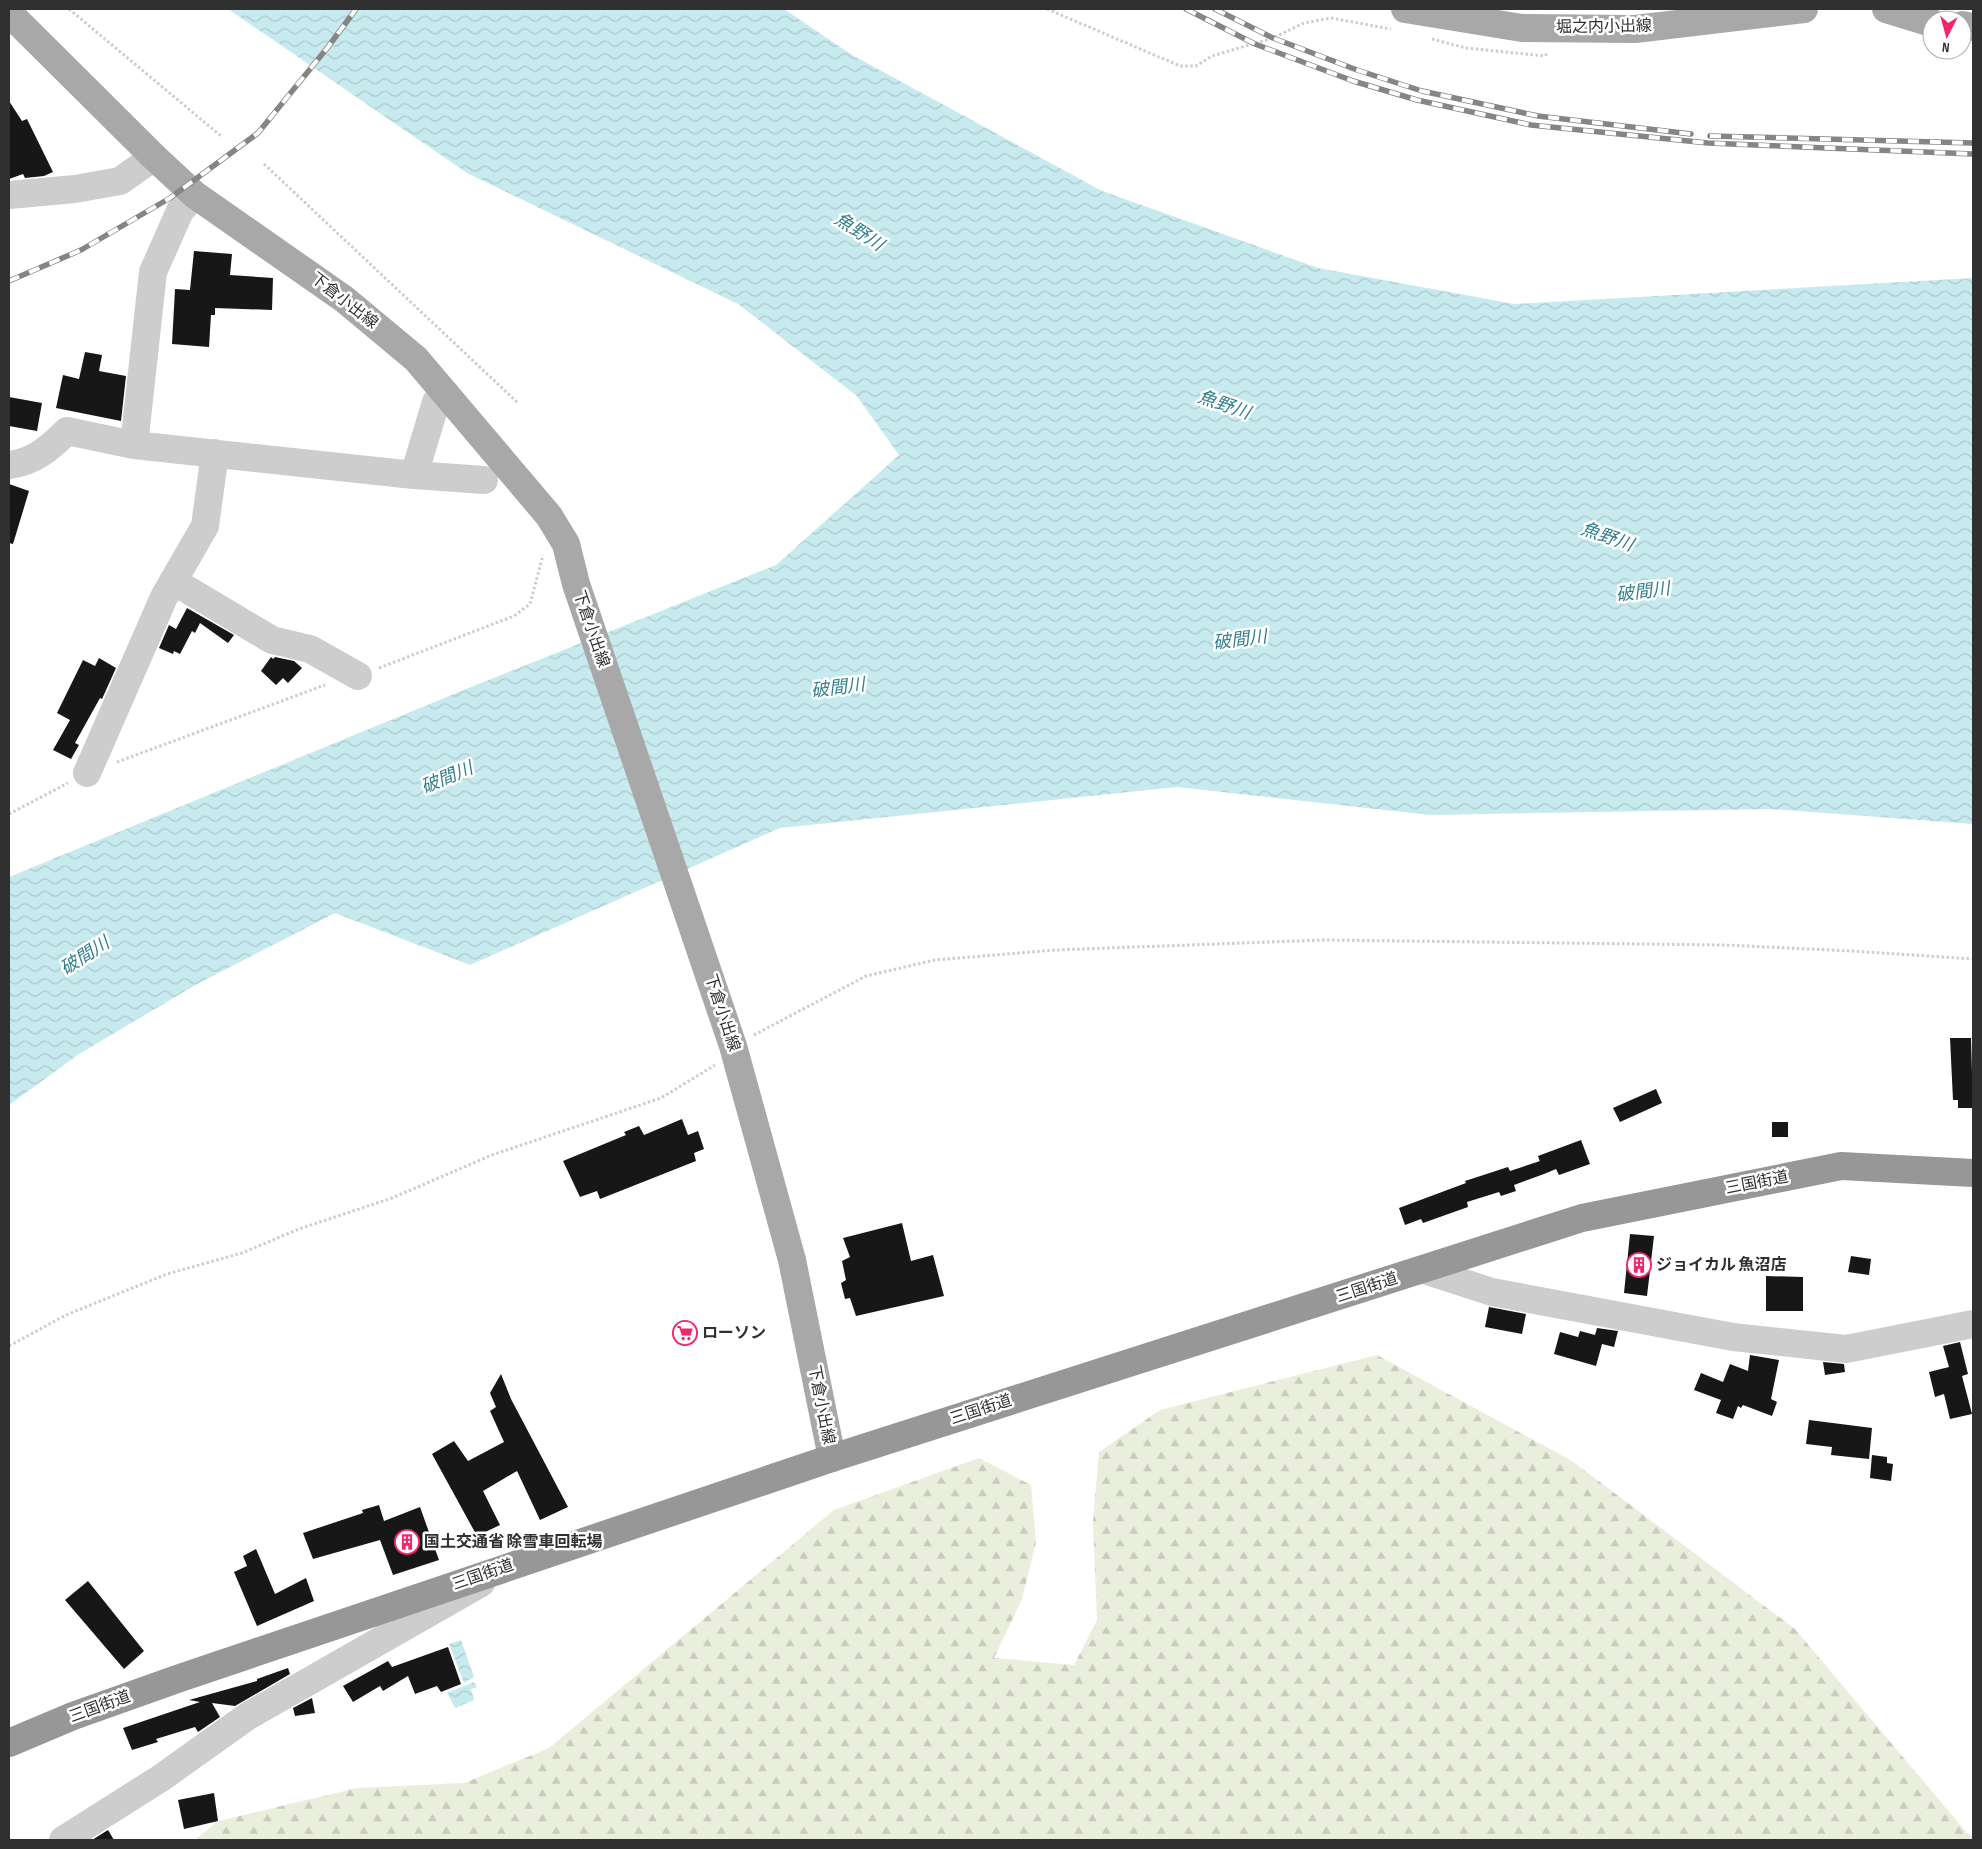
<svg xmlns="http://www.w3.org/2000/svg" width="1982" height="1849" font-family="'Sofia Sans Condensed','Noto Sans JP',sans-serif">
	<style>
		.forest { fill: url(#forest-firs) }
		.water { fill: url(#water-waves) }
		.building { fill: #171717 }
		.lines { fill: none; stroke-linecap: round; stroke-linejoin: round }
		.path { stroke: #cdcdcd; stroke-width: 3; stroke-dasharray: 2.5 2.5; stroke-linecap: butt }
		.minor { stroke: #cdcdcd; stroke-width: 28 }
		.major { stroke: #a8a8a8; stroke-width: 28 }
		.highway { stroke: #979797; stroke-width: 28 }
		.rail-casing { stroke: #858585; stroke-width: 5.5 }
		.rail { stroke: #fff; stroke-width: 4; stroke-dasharray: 11; stroke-linecap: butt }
		.labels { text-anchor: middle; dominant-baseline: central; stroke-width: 5; stroke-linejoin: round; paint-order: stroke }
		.street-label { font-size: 16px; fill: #303030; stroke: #fff }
		.poi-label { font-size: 16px; font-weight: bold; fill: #303030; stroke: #fff; text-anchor: start }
		.water-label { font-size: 18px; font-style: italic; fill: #33808b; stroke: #fff }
	</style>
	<defs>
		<pattern id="forest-firs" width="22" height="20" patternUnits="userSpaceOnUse" patternTransform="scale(1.25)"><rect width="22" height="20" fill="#eaeedc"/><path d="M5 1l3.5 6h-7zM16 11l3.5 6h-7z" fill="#c9ccbd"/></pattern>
		<pattern id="water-waves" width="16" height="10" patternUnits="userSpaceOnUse" patternTransform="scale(1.25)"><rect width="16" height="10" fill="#c7eaef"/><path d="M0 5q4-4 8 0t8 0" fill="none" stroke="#abc9cd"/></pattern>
	</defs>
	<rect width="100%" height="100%" fill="#fff"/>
	<path class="forest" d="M1377 1355 1572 1461 1795 1629 1967 1833 1973 1836V1840H195L218 1821 357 1788 464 1783 549 1748 834 1510 979 1458 1031 1485 1036 1543 1022 1599 994 1658 1074 1665 1097 1620 1093 1521 1099 1452 1160 1410Z"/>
	<path class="water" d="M228 9H784L852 55 1102 191 1318 268 1514 304 1973 278V824L1770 809 1430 815 1177 787 780 828 470 965 335 913 197 984 79 1054 9 1105V877L476 685 776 565 899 455 857 396 738 304 467 173Z
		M461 1640 474 1677 464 1683 449 1644Z
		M474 1682 477 1687 471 1689 474 1700 455 1708 447 1693Z"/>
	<path class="building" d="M9 101 22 121 27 119 53 172 44 176 25 178 23 174 9 179Z
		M194 251 232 254 230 275 273 278 272 310 215 308V315H211L209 347 172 344 175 289 190 290Z
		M85 352 102 355 99 371 126 376 121 421 56 408 63 375 79 379Z
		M9 397 42 403 37 431 9 426Z
		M9 484 29 491 13 544 9 543Z
		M187 608 234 635 228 643 200 623 195 633 192 631 180 654 174 651 173 654 159 648 169 625 176 629Z
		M271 657 273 659 275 657 294 661 302 668 288 683 283 678 276 685 261 671Z
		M99 658 116 668 102 699 100 698 75 743 79 745 71 759 53 750 70 720 57 713 83 660 95 666Z
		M1950 1038H1971L1973 1108H1958V1100H1953Z
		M1656 1089 1662 1103 1620 1122 1613 1108Z
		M682 1119 688 1135 698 1131 704 1149 694 1153 696 1161 600 1199 597 1191 580 1197 563 1161 626 1135 624 1132 639 1126 644 1135Z
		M1772 1122H1788V1137H1772Z
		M1581 1140 1590 1164 1559 1175 1556 1169 1544 1174 1538 1156Z
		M1540 1161 1544 1174 1514 1185 1516 1191 1501 1196 1499 1192 1467 1202 1468 1207 1423 1223 1421 1219 1405 1225 1399 1208 1466 1183 1465 1181 1508 1167 1510 1171Z
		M902 1223 911 1261 933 1255 944 1296 856 1316 850 1298 845 1299 841 1283 846 1280 842 1261 850 1257 843 1238Z
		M1630 1234 1654 1236 1647 1296 1624 1293Z
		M1851 1256 1871 1259 1869 1275 1848 1272Z
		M1766 1276 1803 1277V1311H1766Z
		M1489 1307 1526 1314 1522 1334 1485 1327Z
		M1597 1328 1618 1331 1614 1347 1602 1344 1596 1366 1554 1354 1560 1332 1578 1337 1580 1331 1595 1335Z
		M1960 1342 1968 1374 1962 1376 1972 1414 1950 1419 1944 1394 1935 1397 1929 1372 1949 1367 1943 1346Z
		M1750 1355 1779 1360 1771 1399 1777 1402 1772 1416 1743 1405 1741 1408 1738 1406 1733 1419 1716 1413 1721 1400 1694 1390 1701 1373 1723 1382 1730 1364 1748 1371Z
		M1823 1362 1844 1364 1845 1372 1825 1375Z
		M501 1374 511 1399 568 1507 540 1520 517 1471 483 1491 500 1525 477 1536 432 1454 454 1441 468 1461 504 1442 490 1411 496 1407 490 1393Z
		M1809 1420 1872 1428 1869 1459 1831 1455 1832 1447 1806 1444Z
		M1872 1455 1887 1457V1463L1893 1464 1891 1481 1870 1478Z
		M379 1505 384 1521 420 1507 439 1560 393 1575 380 1540 313 1559 303 1533 363 1513 362 1510Z
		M256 1549 275 1594 306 1578 314 1601 257 1626 234 1572 247 1566 243 1556Z
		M88 1581 144 1651 124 1669 65 1600Z
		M448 1647 461 1684 441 1692 437 1686 415 1694 408 1676 383 1691 380 1686 353 1702 343 1686 388 1661 392 1667Z
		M288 1668 290 1674 235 1706 212 1703 220 1717 198 1732 195 1727 156 1739 158 1742 132 1750 123 1728 200 1702 189 1700 257 1681V1679Z
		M312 1698 315 1713 295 1716 293 1708Z
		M214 1793 218 1821 184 1829 178 1800Z
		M108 1830 114 1840H92Z"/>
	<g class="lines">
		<path class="path" d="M69 9 221 136
			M1047 9 1180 66H1196L1212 56 1273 38 1304 23 1331 18 1391 29
			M1432 39 1466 48 1545 56 1548 52
			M264 164 518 403
			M379 668 514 616 530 604 543 555
			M117 762 325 685
			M9 814 68 783
			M754 1035 866 976 935 960 1055 950 1323 940 1724 945 1852 951 1973 959
			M9 1346 66 1315 167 1274 242 1253 299 1229 392 1198 492 1155 661 1098 715 1065"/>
		<path class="minor" d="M9 195 75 189 120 181 154 157
			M134 445 153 272 180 211 195 195
			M9 465C34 462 50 448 67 431L134 445 414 475 484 480
			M414 475 436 402 446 394
			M173 581 272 640 310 649 358 676
			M87 773 164 597 205 526 215 453
			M1424 1270 1492 1292 1733 1337 1846 1349 1973 1324
			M63 1840 161 1778 248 1716 481 1583"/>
		<path class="major" d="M1405 9 1522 28 1635 29 1804 9
			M1886 9 1932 23
			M9 13 154 157 195 195 344 299 416 359 549 516 566 544 576 584 733 1046 792 1260 832 1458
			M1962 25 1973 27"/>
		<path class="highway" d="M9 1743 73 1716 180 1678 832 1458 1582 1218 1841 1166 1973 1173"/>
		<defs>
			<path id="rail" d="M1186 9 1255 44 1353 81 1417 100 1531 125 1708 143 1973 154
				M1215 9 1273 38 1357 70 1422 91 1538 116 1691 134
				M1710 136 1973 143
				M9 281 81 250 170 198 258 133 328 47 356 9"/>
		</defs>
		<use href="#rail" class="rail-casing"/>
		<use href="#rail" class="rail"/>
	</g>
	<defs>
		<symbol id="building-ring" viewBox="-11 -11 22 22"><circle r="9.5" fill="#fff" stroke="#f32669" stroke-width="1.5"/><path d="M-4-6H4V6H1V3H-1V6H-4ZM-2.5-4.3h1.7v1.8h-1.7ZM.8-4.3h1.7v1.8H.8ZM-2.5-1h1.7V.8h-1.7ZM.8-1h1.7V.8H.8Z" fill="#f32669"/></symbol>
		<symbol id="supermarket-ring" viewBox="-11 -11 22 22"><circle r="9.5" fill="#fff" stroke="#f32669" stroke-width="1.5"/><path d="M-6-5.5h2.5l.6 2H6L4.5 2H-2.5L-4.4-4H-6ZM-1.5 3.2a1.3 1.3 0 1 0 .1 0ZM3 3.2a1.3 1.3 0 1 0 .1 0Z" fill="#f32669"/></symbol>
	</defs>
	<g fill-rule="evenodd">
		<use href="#building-ring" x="1625" y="1251" width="28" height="28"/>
		<use href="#supermarket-ring" x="671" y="1319" width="28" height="28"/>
		<use href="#building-ring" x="393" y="1528" width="28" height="28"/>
	</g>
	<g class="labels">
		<g class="street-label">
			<text transform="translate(1604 27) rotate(-1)">堀之内小出線</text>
			<text transform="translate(344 301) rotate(38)">下倉小出線</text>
			<text transform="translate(591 629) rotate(71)">下倉小出線</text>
			<text transform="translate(722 1013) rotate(72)">下倉小出線</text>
			<text transform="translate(1757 1183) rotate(-11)">三国街道</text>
			<text transform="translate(1367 1288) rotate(-18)">三国街道</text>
			<text transform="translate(821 1405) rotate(79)">下倉小出線</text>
			<text transform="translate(981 1410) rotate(-18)">三国街道</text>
			<text transform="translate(483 1575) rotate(-19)">三国街道</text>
			<text transform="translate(100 1707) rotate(-20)">三国街道</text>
		</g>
		<g class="poi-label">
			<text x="1656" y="1265">ジョイカル 魚沼店</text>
			<text x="702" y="1333">ローソン</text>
			<text x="424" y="1542">国土交通省 除雪車回転場</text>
		</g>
		<g class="water-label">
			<text transform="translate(859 232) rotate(33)">魚野川</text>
			<text transform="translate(1224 405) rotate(19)">魚野川</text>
			<text transform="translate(1607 537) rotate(19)">魚野川</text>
			<text transform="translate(1643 592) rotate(-7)">破間川</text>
			<text transform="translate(1240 640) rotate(-7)">破間川</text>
			<text transform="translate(838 688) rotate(-7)">破間川</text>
			<text transform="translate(447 778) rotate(-23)">破間川</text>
			<text transform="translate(85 956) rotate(-33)">破間川</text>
		</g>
	</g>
	<rect width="1982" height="1849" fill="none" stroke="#303030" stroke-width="20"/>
	<g transform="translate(1947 35) rotate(186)"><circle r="24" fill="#ffffff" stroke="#acacac"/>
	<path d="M0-4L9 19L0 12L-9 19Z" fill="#f32669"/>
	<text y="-8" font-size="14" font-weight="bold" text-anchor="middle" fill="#303030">N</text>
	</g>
</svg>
